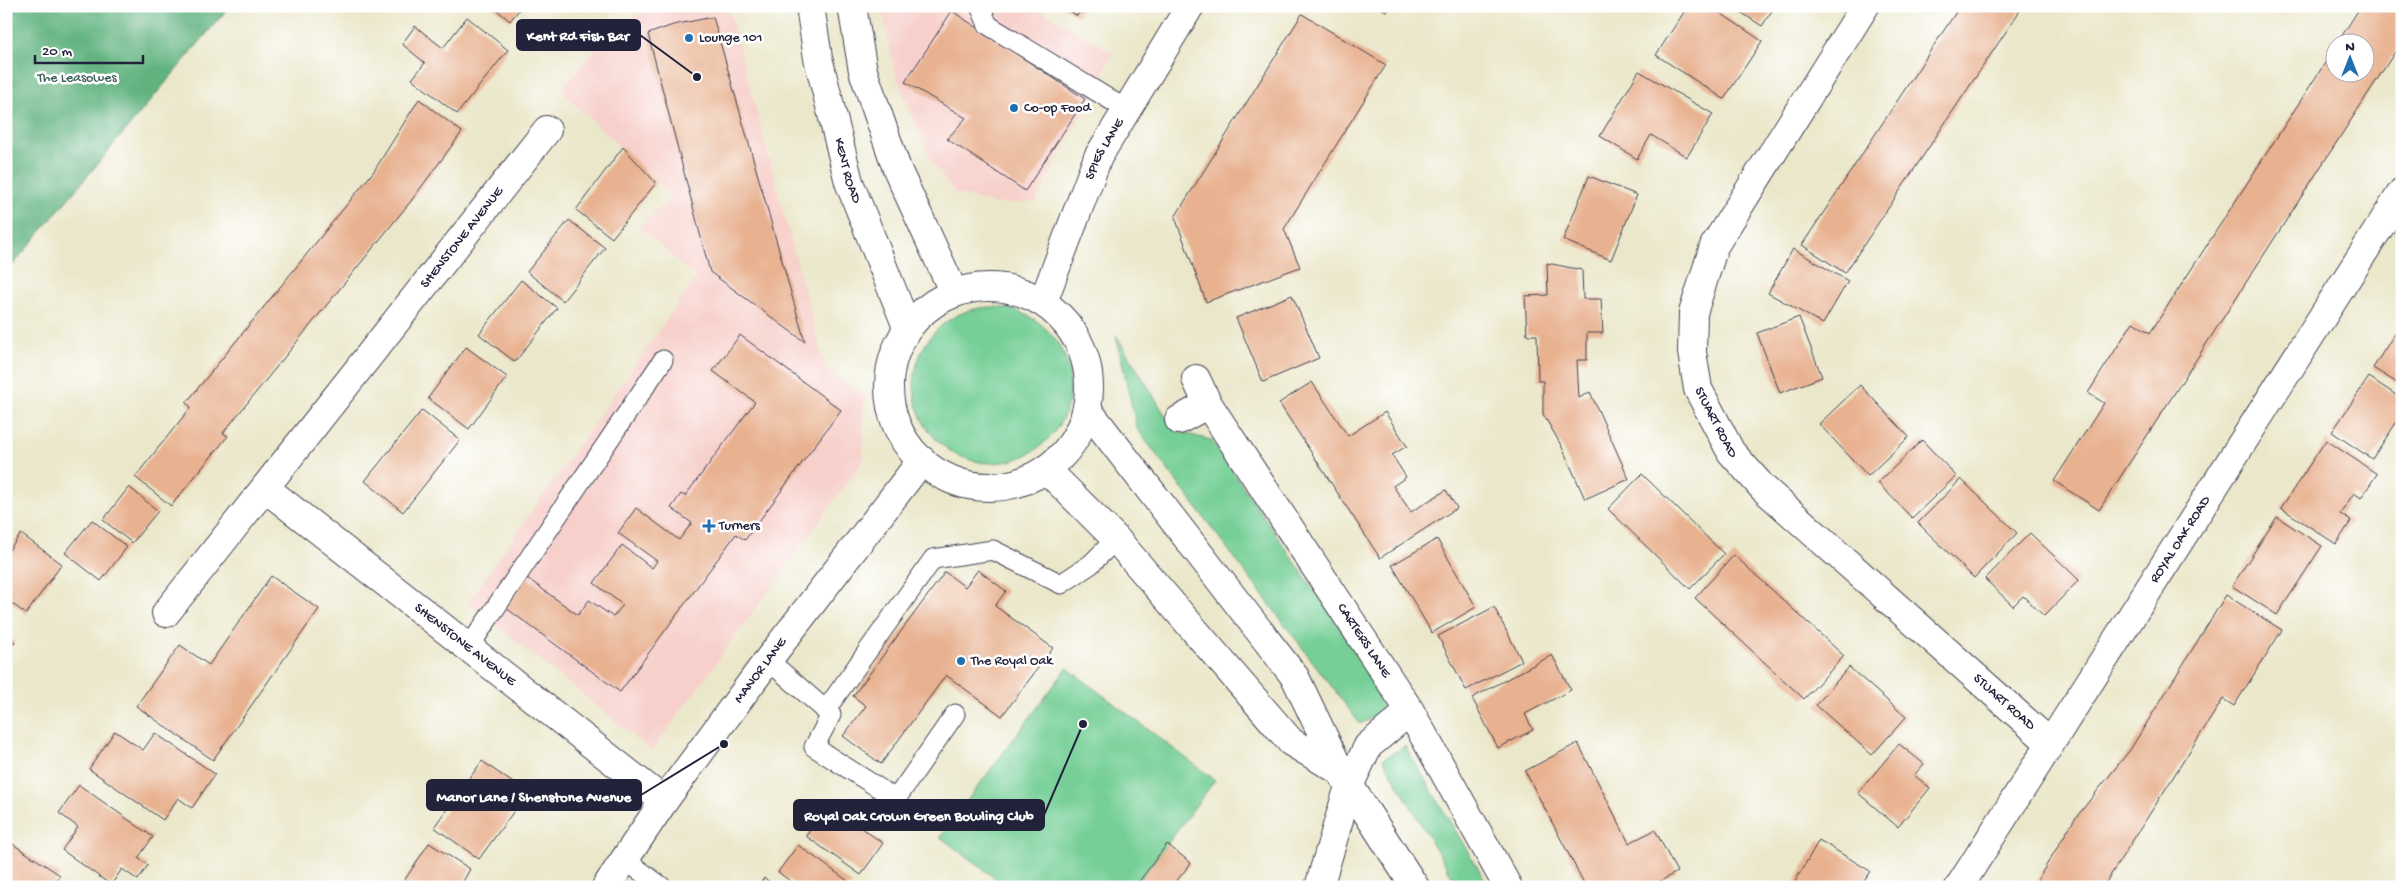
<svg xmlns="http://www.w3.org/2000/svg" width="2408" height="893" font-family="'Gochi Hand',sans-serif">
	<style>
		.built { fill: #f7d0cb }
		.green { fill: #75cf96; stroke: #4c7868 }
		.forest { fill: #60b27f; stroke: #416a5d }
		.building { fill: #e8b18f }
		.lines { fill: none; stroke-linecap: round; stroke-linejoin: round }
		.service-casing { stroke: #404050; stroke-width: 21 }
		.minor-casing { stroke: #404050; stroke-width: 30 }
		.tertiary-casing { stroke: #404050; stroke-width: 30 }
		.secondary-casing { stroke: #404050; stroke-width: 30 }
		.service { stroke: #fff; stroke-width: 19 }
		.minor { stroke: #fff; stroke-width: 28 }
		.tertiary { stroke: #fff; stroke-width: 28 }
		.secondary { stroke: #fff; stroke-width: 28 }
		.poi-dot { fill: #1f6fb2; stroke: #fff; stroke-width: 2 }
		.labels { text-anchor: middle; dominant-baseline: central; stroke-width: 5; stroke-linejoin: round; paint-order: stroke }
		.poi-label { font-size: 14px; fill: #22223b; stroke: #fff; text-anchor: start }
		.park-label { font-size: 14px; fill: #3f5f5b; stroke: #fff }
		.street-label { font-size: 14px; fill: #22223b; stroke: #fff }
		.leader { fill: none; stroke: #22223b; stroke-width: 2 }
		.callout-dot { fill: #22223b; stroke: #fff; stroke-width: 2 }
		.callout { fill: #22223b; stroke: #22223b; stroke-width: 2 }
		.callout-label { font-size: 15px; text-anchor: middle; font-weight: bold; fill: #fff }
	</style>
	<rect width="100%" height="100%" fill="#fff"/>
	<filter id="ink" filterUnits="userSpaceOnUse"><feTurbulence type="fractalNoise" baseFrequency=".02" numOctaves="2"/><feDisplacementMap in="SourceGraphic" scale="10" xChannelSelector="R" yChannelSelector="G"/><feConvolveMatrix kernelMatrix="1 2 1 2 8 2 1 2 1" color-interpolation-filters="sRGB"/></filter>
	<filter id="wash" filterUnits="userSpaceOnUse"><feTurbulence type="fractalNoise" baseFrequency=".0096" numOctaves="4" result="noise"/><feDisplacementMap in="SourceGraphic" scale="20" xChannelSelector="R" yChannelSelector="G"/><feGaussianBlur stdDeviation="1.12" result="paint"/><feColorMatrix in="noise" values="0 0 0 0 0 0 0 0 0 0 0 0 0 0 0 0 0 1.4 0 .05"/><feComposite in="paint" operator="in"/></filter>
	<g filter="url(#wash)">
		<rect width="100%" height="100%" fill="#ebe7ca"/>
		<path class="built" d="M668 6H728L826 370 864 396 863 461 652 751 468 602 696 278 640 227 672 196 561 91 620 20Z
			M882 6H1033L1113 53 1035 202 994 204 955 193 932 163 894 71Z"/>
		<path class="green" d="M914 385a78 78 0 1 1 156 0a78 78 0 1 1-156 0Z
			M1116 335 1175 431 1211 440 1394 706 1360 724 1137 429Z
			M1067 668 1215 780 1135 887H1007L940 837Z
			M1405 746 1489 887H1458L1383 759Z"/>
		<path class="forest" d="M6 6H230L6 273Z"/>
		<g id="blocks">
			<path class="building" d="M492 6H522L510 21Z
				M1062 6H1084L1077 16Z
				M1378 6H1391L1387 12Z
				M1688 6H1710L1762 41 1724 99 1656 55Z
				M1731 6H1775L1762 26Z
				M1960 6H2023L1845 273 1802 245Z
				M2361 6H2402V41L2099 510 2054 481 2104 403 2088 393 2133 322 2150 333 2336 46V72H2366V42H2338Z
				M952 11 1085 99 1025 191 947 139 966 118 905 82Z
				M1302 14 1386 65 1284 229 1300 267 1206 302 1175 217Z
				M467 17 508 50 457 114 412 79 425 63 402 44 415 26 443 48Z
				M713 17 805 342 710 272 648 34 673 25Z
				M1639 71 1713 114 1687 157 1651 135 1637 159 1600 136Z
				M419 99 462 132 411 201 223 433 228 436 171 506 135 477 191 407 186 403 374 171Z
				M623 147 656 183 612 238 576 210Z
				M1589 176 1637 195 1611 260 1563 240Z
				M569 220 605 248 563 301 527 272Z
				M1793 249 1848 281 1823 324 1768 293Z
				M1547 263 1582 270 1583 299H1601L1603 333H1587V360H1577L1579 398 1590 392 1629 479 1585 499 1561 445 1543 414V381H1538L1537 335H1527L1525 296 1548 295Z
				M521 280 557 308 515 362 479 334Z
				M1292 295 1319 358 1263 382 1236 318Z
				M1799 317 1822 377 1780 393 1757 333Z
				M2402 322V386L2373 368Z
				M740 335 841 410 745 540 736 534 620 692 506 608 527 578 578 615 589 600 613 617 623 605 594 583 622 545 652 568 657 561 618 533 636 508 679 540 692 523 671 508 681 494 685 496 755 402 713 371Z
				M466 347 507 377 469 429 428 398Z
				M2369 377 2402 399V414L2372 459 2332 432Z
				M1312 382 1348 436 1385 412 1407 446 1392 455 1406 477 1393 486 1411 512 1446 490 1457 508 1380 558 1279 403Z
				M1860 385 1909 437 1868 476 1819 424Z
				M422 410 460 440 403 512 365 481Z
				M1922 440 1956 476 1912 518 1878 483Z
				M2326 440 2377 474 2361 498 2354 493 2340 514 2351 521 2336 544 2281 508Z
				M1642 474 1724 554 1690 589 1608 509Z
				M1961 479 2017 533 1974 578 1918 523Z
				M129 487 158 511 132 543 103 520Z
				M2277 517 2322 546 2277 615 2232 586Z
				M92 520 127 547 101 581 65 553Z
				M2030 533 2079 580 2044 616 2023 596 2013 606 1985 579Z
				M21 534 62 564 26 614 6 599V554Z
				M1437 539 1476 607 1432 633 1392 565Z
				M1734 555 1844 656 1804 699 1695 598Z
				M978 570 1006 591 995 606 1053 648 1002 716 946 675 881 764 843 736 866 706 853 696 945 572 965 587Z
				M271 576 319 609 213 760 136 706 180 645 209 665Z
				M2226 595 2282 630 2234 706 2223 699 2103 887H2033L2074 820 2130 750Z
				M1494 607 1522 661 1466 690 1438 636Z
				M6 635 15 642 6 652Z
				M1552 655 1571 690 1525 714 1533 730 1498 748 1472 698Z
				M1849 667 1906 717 1872 755 1816 705Z
				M115 731 143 750 155 733 215 774 192 808 178 798 163 820 89 769Z
				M1578 743 1629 843 1655 830 1677 872 1650 887H1586L1525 771Z
				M1899 744 1924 764 1914 775 1930 788 1898 827 1858 793Z
				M482 761 527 793 479 859 434 827Z
				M79 785 153 837 138 858 148 865 138 880 122 869 111 885 62 850 78 827 59 813Z
				M828 805 883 843 861 875 806 836Z
				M1819 840 1870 871 1860 887H1792Z
				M11 843 60 875 52 885 54 887H6V850Z
				M429 843 470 869 460 887H400Z
				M1167 844 1191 863 1172 887H1135Z
				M798 845 852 884 850 887H798L778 872Z
				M764 878 777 887H758Z"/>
		</g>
	</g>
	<g filter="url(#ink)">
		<use href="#blocks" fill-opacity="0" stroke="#404050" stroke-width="1"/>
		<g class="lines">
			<defs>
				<path id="service" d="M980 6 988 25 1127 110
					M469 647 663 360
					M768 660 831 715 814 747 896 799 955 714
					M825 711 933 559 993 550 1061 584 1091 564 1116 539
					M625 860 662 887"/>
				<g id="minor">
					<path id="s1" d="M1865 6 1714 246 1693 313 1692 352 1698 389 1731 452 1763 488 2050 743"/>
					<path id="s2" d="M1196 379 1208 404 1410 711 1508 887"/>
					<path d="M1179 420 1208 404"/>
					<path id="s3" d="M265 488 664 801"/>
					<path id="s4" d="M166 613 547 130"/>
					<path d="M1319 887 1349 786 1368 746 1410 711"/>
					<path id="s5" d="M1959 887 2402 192"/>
				</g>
				<path id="tertiary" d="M1087 409 1295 677 1340 771 1415 887
					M1046 469 1116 539 1291 742 1340 771"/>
				<g id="secondary">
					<path id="s6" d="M810 6 818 58 849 182 907 327"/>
					<path d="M852 6 863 71 897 169 954 293"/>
					<circle cx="989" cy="387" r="100"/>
					<path id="s7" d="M1043 302 1098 157 1190 6"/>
					<path id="s8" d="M606 887 664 801 768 660 922 460"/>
				</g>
			</defs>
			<use href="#service" class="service-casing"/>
			<use href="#minor" class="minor-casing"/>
			<use href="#tertiary" class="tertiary-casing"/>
			<use href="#secondary" class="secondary-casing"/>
			<use href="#service" class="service"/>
			<use href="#minor" class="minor"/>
			<use href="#tertiary" class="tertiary"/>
			<use href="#secondary" class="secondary"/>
		</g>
	</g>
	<g class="poi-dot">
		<circle cx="689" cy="38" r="5"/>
		<circle cx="1014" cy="108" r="5"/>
		<path d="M706.5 518.5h5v5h5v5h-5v5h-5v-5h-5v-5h5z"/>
		<circle cx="961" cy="661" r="5"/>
	</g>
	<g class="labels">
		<g class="poi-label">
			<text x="699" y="38">Lounge 101</text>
			<text x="1024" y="108">Co-op Food</text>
			<text x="719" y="526">Turners</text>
			<text x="971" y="661">The Royal Oak</text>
		</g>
		<g class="park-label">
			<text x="77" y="78">The Leasowes</text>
		</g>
		<g class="street-label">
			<text stroke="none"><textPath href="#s7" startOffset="165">SPIES LANE</textPath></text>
			<text stroke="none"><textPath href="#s6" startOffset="169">KENT ROAD</textPath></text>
			<text stroke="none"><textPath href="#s4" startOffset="478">SHENSTONE AVENUE</textPath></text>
			<text stroke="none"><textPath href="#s1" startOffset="468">STUART ROAD</textPath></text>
			<text stroke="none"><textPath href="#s5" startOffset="412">ROYAL OAK ROAD</textPath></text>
			<text stroke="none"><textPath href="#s2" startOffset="311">CARTERS LANE</textPath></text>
			<text stroke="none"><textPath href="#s3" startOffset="254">SHENSTONE AVENUE</textPath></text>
			<text stroke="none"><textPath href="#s8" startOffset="266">MANOR LANE</textPath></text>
			<text stroke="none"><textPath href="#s1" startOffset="872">STUART ROAD</textPath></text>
		</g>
	</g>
	<path class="leader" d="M697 77L640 35M724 744L641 795M1083 724L1044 815"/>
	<g class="callout-dot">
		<circle cx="697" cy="77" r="5"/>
		<circle cx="724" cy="744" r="5"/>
		<circle cx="1083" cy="724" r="5"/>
	</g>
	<g class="callout">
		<rect x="517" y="20" width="123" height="30" rx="5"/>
		<rect x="427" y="780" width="214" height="30" rx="5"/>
		<rect x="794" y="800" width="250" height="30" rx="5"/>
	</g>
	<g class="callout-label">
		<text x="578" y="40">Kent Rd Fish Bar</text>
		<text x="534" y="801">Manor Lane / Shenstone Avenue</text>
		<text x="919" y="820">Royal Oak Crown Green Bowling Club</text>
	</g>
	<rect width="2408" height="893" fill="none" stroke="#fff" stroke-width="25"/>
	<g transform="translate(2350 58)"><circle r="24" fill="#ffffff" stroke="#a7a7b1"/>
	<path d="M0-4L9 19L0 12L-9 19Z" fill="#1f6fb2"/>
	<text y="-8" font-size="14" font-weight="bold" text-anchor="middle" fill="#22223b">N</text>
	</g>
	<path d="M35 55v8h108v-8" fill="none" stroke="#22223b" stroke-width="2.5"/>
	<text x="42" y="55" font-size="15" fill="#22223b" stroke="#ffffff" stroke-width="4" paint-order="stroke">20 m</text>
</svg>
